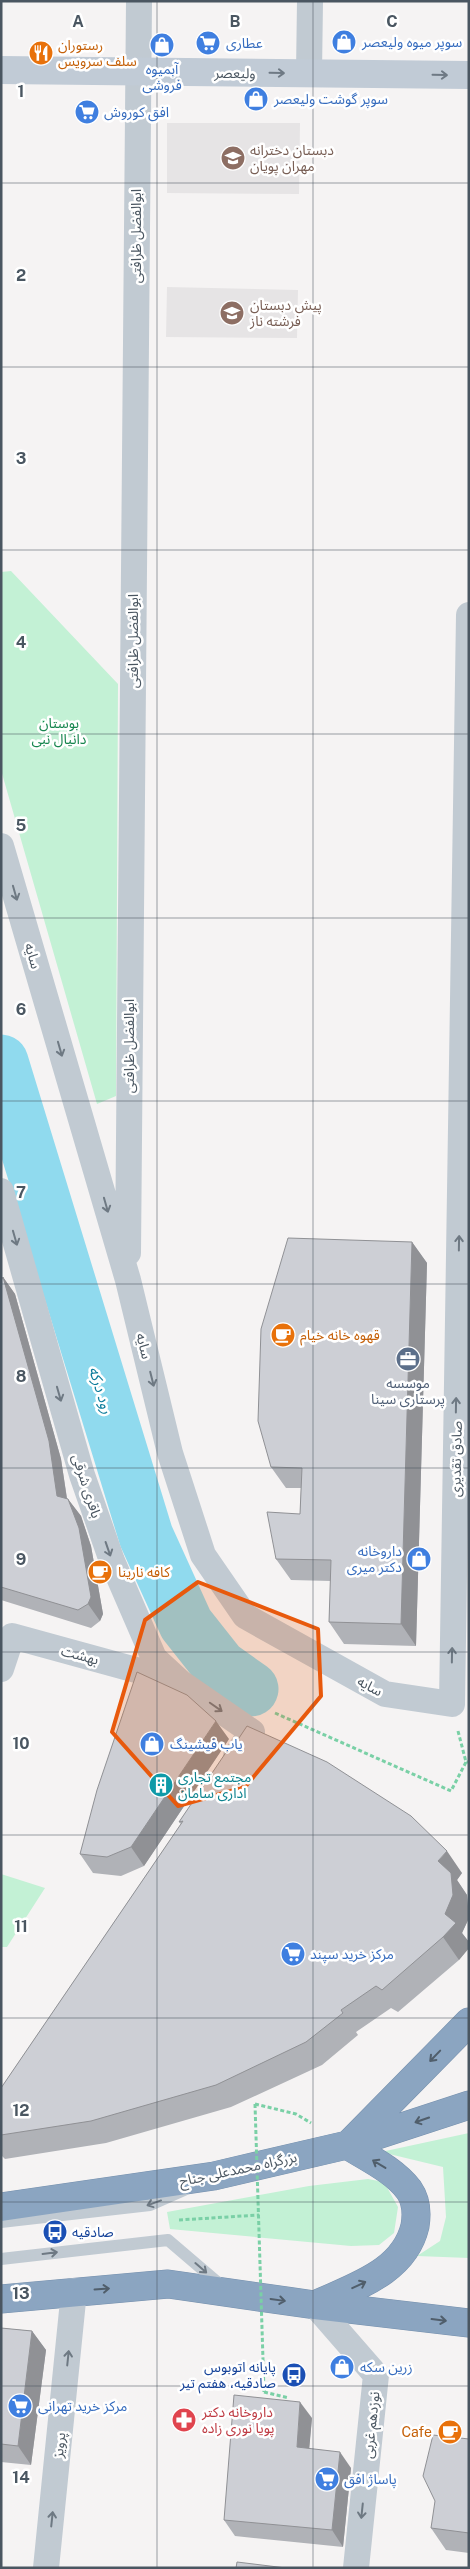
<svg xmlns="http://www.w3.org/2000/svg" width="470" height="2569" font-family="'Public Sans','Noto Sans Arabic',sans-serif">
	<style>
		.education { fill: #e6e4e5 }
		.green { fill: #c3f1d5 }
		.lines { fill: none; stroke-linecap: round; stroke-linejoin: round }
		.river { stroke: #90daee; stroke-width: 55 }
		.highway-casing { stroke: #7690ad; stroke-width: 29 }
		.path { stroke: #7ad0a6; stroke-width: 3; stroke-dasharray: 4 2.5; stroke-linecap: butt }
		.lane { stroke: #c1cad2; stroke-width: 12 }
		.street { stroke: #c1cad2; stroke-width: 26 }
		.secondary { stroke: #c1cbd6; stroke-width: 28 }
		.highway { stroke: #8ba5c1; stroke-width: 28 }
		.path-bridge { stroke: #7ad0a6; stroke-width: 3; stroke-dasharray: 4 2.5; stroke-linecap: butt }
		.wall { fill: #b0b2b7 }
		.shaded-wall { fill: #909195 }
		.building { fill: #cdcfd5; stroke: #909195 }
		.oneway { stroke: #6e7984 }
		.oneway2 { stroke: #6e7983 }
		.oneway3 { stroke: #505e6b }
		.marked { fill: #e8590c; fill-opacity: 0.2; stroke: #e8590c; stroke-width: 4; stroke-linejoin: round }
		.grid { fill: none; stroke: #4a5661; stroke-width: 1; stroke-opacity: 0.55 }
		.labels { text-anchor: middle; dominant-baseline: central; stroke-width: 5; stroke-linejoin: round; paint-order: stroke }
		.shop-label { font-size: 14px; fill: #366cbe; stroke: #fff; text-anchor: start }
		.food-label { font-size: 14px; fill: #c56008; stroke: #fff; text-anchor: start }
		.street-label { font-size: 14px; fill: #4a5661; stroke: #fff }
		.education-label { font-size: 14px; fill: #785e54; stroke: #fff; text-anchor: start }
		.park-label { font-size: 14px; fill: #17864f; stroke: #fff }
		.service-label { font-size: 14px; fill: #4e5e75; stroke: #fff }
		.culture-label { font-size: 14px; fill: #0d838f; stroke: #fff; text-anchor: start }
		.transit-label { font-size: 14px; fill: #164399; stroke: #fff; text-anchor: start }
		.health-label { font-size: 14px; fill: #be3a42; stroke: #fff; text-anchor: start }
		.water-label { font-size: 15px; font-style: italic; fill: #0c7c9b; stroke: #fff }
		.grid-label { font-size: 16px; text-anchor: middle; font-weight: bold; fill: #4a5661; stroke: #fff; stroke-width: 5; stroke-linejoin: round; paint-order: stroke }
	</style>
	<rect width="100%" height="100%" fill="#f5f3f3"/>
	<path class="education" d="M167 123H300L299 194 167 193Z
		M167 287 298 290 297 338 166 337Z"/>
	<path class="green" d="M11 571 118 684 116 1096 97 1104 1 770V572Z
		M1 1874 45 1888 7 1947H1Z
		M469 2133V2258L417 2256 440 2241 446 2217 443 2167 381 2152Z
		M368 2179 384 2182 398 2207 394 2233 379 2245 351 2246 170 2229 167 2212 309 2186Z"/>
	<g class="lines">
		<path class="river" d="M1 1062 146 1536 186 1624 220 1667 251 1689"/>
		<defs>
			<path id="highway" d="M351 2142 469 2022
				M1 2207 214 2176 347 2145 469 2105
				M1 2299 168 2284 315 2305 469 2323
				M315 2305C353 2287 404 2273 415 2226 417 2214 416 2200 409 2190 394 2170 368 2158 347 2145"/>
		</defs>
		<use href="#highway" class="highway-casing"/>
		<path class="path" d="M275 1713 451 1791 466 1762
			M458 1731 466 1762H469
			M255 2104 296 2114 311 2123
			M179 2220 259 2215
			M264 2392 289 2398"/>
		<path class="lane" d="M1 2222 150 2205 184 2190
			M1 2259 168 2240 223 2287"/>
		<path class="street" d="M309 73 310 1
			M1 846 128 1280 170 1453 203 1555 245 1616 385 1694 452 1704 469 615
			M1 1191 82 1475 112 1561 154 1658 181 1683 252 1732 236 1756
			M128 1253 139 1
			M1 1669 12 1636 176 1681
			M315 2305 376 2375 356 2568
			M46 2568 74 2291"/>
		<path class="secondary" d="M1 70 469 75"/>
		<use href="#highway" class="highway"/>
		<path class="path-bridge" d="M255 2104 264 2392"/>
	</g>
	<path class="wall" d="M412 1242 427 1263 416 1646 344 1644 329 1622 331 1581 291 1580 276 1559 300 1514 301 1488H286L271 1467Z
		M3 1277 15 1294 61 1459 67 1498 81 1516 91 1546 103 1614 100 1621 91 1628 1 1600V1281Z
		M229 1739 144 1866 121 1876 93 1873 80 1854Z
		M237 1741 462 1873 457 1880 467 1895 469 1918 462 1933 469 1942V1948L459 1960 398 2012 391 2008 356 2032 358 2035 322 2065 231 2107 106 2143 5 2159 1 2155V2088L181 1824 179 1822Z
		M1 2328 32 2331 46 2350 31 2465 1 2462Z
		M312 2418 309 2448 351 2468 343 2547 235 2536 224 2520Z
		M469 2439V2553L446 2550 431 2528Z"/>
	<path class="shaded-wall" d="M412 1242 427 1263 416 1646 401 1624Z
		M3 1277 15 1294 61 1459 69 1513 57 1496Z
		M68 1499 81 1516 91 1546 103 1614 100 1621 88 1604Z
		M216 1721 229 1739 144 1866 131 1847Z
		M447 1851 462 1873 457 1880 467 1895 469 1918 462 1933 469 1942V1948L459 1960 443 1937 445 1914 438 1861Z
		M32 2331 46 2350 31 2465 18 2446Z
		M300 2402 312 2418 308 2463 297 2447Z
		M340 2452 351 2468 343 2547 332 2530Z"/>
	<path class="building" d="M288 1238 412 1242 401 1624 329 1622 331 1560 276 1559 267 1512 300 1514 302 1468 271 1467 258 1421 261 1329Z
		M3 1277 49 1441 57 1496 68 1499 79 1528 91 1597 88 1604 78 1610 1 1587V1281Z
		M137 1672 187 1695 216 1721 131 1847 107 1857 80 1854 97 1790Z
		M247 1726 327 1762 411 1816 447 1851 438 1861 451 1873 453 1895 445 1914 456 1923 443 1937 382 1990 376 1986 341 2010 343 2013 306 2042 216 2085 91 2121 1 2135V2088L183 1821 179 1822 235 1739 237 1741Z
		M1 2328 32 2331 18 2446 1 2444Z
		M234 2395 300 2402 297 2447 340 2452 332 2530 224 2520Z
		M433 2435 469 2439V2533L431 2528 435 2501 423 2476Z
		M237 2562 286 2568H236Z"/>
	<defs><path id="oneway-shaft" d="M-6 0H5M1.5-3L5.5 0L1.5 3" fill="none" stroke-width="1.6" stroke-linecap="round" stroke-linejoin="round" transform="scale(1.25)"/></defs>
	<g class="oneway">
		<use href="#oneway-shaft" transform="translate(277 73) rotate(1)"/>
		<use href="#oneway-shaft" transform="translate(440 75) rotate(1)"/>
	</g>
	<g class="oneway2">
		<use href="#oneway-shaft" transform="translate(15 893) rotate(74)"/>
		<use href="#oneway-shaft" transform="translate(60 1049) rotate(74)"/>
		<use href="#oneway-shaft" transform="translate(106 1205) rotate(74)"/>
		<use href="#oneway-shaft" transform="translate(15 1238) rotate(74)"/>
		<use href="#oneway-shaft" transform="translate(459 1243) rotate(-89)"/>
		<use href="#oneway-shaft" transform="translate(152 1379) rotate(76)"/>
		<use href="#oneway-shaft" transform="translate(59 1394) rotate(74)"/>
		<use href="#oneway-shaft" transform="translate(456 1405) rotate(-89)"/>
		<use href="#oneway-shaft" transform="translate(108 1549) rotate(71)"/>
		<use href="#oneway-shaft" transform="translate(452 1655) rotate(-89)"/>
		<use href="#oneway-shaft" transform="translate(216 1707) rotate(35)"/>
		<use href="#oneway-shaft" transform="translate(154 2203) rotate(160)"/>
		<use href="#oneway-shaft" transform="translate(50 2253) rotate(-7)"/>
		<use href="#oneway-shaft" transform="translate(201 2268) rotate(41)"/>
		<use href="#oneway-shaft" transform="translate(68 2358) rotate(-84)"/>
		<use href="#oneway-shaft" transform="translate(362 2511) rotate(96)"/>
		<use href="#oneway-shaft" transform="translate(52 2519) rotate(-84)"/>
	</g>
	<g class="oneway3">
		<use href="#oneway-shaft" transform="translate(435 2056) rotate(134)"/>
		<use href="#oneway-shaft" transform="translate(422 2120) rotate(161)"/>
		<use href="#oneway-shaft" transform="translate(379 2164) rotate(-149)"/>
		<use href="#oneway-shaft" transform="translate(359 2285) rotate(-25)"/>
		<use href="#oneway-shaft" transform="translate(102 2289) rotate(-4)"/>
		<use href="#oneway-shaft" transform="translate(278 2300) rotate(8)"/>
		<use href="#oneway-shaft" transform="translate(439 2320) rotate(7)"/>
	</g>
	<path class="marked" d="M198 1582 318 1629 321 1696 245 1787 178 1806 112 1732 145 1620Z"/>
	<path class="grid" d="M157 1V2568M313 1V2568M1 183H469M1 367H469M1 550H469M1 734H469M1 918H469M1 1101H469M1 1284H469M1 1468H469M1 1652H469M1 1835H469M1 2018H469M1 2202H469M1 2386H469"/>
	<defs>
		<symbol id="shop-disc" viewBox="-11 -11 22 22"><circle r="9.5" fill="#3f7fe0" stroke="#fff"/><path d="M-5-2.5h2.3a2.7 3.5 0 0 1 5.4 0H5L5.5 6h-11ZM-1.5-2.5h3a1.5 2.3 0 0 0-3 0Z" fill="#fff"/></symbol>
		<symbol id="supermarket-disc" viewBox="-11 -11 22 22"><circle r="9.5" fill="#3f7fe0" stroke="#fff"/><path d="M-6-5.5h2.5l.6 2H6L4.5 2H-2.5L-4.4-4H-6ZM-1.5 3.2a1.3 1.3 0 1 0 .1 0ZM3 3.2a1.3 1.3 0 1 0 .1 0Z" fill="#fff"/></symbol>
		<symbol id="restaurant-disc" viewBox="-11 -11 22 22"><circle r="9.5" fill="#e8710a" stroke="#fff"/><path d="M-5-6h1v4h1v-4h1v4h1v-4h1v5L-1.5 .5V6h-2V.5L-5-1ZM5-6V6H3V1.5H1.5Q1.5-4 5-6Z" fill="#fff"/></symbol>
		<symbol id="school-disc" viewBox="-11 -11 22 22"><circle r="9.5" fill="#8d6e63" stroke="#fff"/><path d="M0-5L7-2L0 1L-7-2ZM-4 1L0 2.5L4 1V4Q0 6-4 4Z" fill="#fff"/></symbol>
		<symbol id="cafe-disc" viewBox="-11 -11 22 22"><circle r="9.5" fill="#e8710a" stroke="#fff"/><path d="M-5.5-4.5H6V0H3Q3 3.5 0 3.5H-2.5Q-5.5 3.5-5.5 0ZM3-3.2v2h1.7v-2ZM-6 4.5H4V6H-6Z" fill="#fff"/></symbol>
		<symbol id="office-disc" viewBox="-11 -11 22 22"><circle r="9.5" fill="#5c6f8a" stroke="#fff"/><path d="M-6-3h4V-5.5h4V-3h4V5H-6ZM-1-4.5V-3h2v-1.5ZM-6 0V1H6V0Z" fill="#fff"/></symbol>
		<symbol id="building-disc" viewBox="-11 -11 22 22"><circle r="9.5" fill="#0f9aa8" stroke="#fff"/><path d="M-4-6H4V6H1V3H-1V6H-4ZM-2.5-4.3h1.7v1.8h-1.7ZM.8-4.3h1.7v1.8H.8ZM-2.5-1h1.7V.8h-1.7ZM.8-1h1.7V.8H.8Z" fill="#fff"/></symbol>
		<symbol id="bus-disc" viewBox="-11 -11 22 22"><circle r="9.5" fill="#1a4fb4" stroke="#fff"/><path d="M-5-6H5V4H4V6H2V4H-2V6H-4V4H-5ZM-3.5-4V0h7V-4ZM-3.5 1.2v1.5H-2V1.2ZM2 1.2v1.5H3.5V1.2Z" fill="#fff"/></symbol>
		<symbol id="pharmacy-disc" viewBox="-11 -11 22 22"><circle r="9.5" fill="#e0444e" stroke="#fff"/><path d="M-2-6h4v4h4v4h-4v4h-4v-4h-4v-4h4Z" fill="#fff"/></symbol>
	</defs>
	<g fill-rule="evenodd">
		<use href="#shop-disc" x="330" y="28" width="28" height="28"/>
		<use href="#supermarket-disc" x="194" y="29" width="28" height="28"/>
		<use href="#shop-disc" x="148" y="31" width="28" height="28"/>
		<use href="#restaurant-disc" x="27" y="39" width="28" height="28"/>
		<use href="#shop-disc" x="242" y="85" width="28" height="28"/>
		<use href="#supermarket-disc" x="73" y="98" width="28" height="28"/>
		<use href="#school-disc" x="219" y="144" width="28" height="28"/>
		<use href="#school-disc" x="218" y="299" width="28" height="28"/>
		<use href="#cafe-disc" x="269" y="1321" width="28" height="28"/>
		<use href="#office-disc" x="394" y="1345" width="28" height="28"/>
		<use href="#shop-disc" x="405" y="1545" width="28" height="28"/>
		<use href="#cafe-disc" x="86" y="1558" width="28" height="28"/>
		<use href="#shop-disc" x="138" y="1730" width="28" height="28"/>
		<use href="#building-disc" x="147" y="1771" width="28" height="28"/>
		<use href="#supermarket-disc" x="279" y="1940" width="28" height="28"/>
		<use href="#bus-disc" x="41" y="2218" width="28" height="28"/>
		<use href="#shop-disc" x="328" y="2353" width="28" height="28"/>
		<use href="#bus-disc" x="280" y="2361" width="28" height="28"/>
		<use href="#supermarket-disc" x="6" y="2392" width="28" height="28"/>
		<use href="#pharmacy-disc" x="170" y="2406" width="28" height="28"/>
		<use href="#cafe-disc" x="436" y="2418" width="28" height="28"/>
		<use href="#supermarket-disc" x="313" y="2465" width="28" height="28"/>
	</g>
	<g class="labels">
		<g class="shop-label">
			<text x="362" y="42">سوپر میوه ولیعصر</text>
			<text x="226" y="43">عطاری</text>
			<text x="162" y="69" text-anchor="middle">آبمیوه<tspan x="162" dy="16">فروشی</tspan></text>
			<text x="274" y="99">سوپر گوشت ولیعصر</text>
			<text x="104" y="112">افق کوروش</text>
			<text x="402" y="1551" text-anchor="end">داروخانه<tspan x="402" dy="16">دکتر میری</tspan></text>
			<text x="170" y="1744">یاب فیشینگ</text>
			<text x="310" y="1954">مرکز خرید سپند</text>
			<text x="360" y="2367">زرین سکه</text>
			<text x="38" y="2406">مرکز خرید تهرانی</text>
			<text x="344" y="2479">پاساژ افق</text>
		</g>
		<g class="food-label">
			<text x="58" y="45">رستوران<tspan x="58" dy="16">سلف سرویس</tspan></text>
			<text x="300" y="1335">قهوه خانه خیام</text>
			<text x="118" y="1572">کافه نارینا</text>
			<text x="432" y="2432" text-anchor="end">Cafe</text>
		</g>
		<g class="street-label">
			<text transform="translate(235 73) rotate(1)">ولیعصر</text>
			<text transform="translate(136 236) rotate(-90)">ابوالفضل ظرافتی</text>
			<text transform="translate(133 641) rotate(-90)">ابوالفضل ظرافتی</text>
			<text transform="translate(33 956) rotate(74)">سایه</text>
			<text transform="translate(129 1046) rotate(-90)">ابوالفضل ظرافتی</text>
			<text transform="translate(144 1346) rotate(76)">سایه</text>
			<text transform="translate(456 1459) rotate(-89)">صادق تقدیری</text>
			<text transform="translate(87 1486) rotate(72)">باقری شرقی</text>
			<text transform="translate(80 1655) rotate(15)">بهشت</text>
			<text transform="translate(370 1686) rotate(28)">سایه</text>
			<text transform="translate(238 2169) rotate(-12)">بزرگراه محمدعلی جناح</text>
			<text transform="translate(371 2425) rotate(-84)">نوزدهم غربی</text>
			<text transform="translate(59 2445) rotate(-84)">پرویز</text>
		</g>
		<g class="education-label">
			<text x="250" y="150">دبستان دخترانه<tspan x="250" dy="16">مهران پويان</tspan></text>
			<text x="250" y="305">پیش دبستان<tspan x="250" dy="16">فرشته ناز</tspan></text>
		</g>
		<g class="park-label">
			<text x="59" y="723">بوستان<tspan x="59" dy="16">دانیال نبی</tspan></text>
		</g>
		<g class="service-label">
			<text x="408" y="1383">موسسه<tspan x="408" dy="16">پرستاری سینا</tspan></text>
		</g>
		<g class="culture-label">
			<text x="178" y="1777">مجتمع تجاری<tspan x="178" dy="16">اداری سامان</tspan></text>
		</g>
		<g class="transit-label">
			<text x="72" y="2232">صادقیه</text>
			<text x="276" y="2367" text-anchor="end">پایانه اتوبوس<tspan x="276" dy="16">صادقیه، هفتم تیر</tspan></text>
		</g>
		<g class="health-label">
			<text x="202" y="2412">داروخانه دکتر<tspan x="202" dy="16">پویا نوری زاده</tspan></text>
		</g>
		<g class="water-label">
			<text transform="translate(101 1390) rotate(73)">رود درکه</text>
		</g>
	</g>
	<g class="grid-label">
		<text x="78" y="27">A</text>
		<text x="235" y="27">B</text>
		<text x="392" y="27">C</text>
		<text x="21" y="97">1</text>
		<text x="21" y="281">2</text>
		<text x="21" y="464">3</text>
		<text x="21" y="648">4</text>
		<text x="21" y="831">5</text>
		<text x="21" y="1015">6</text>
		<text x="21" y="1198">7</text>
		<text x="21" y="1382">8</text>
		<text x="21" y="1565">9</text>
		<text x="21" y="1749">10</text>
		<text x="21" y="1932">11</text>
		<text x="21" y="2116">12</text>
		<text x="21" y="2299">13</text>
		<text x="21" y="2483">14</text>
	</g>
	<rect width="470" height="2569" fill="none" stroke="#4a5661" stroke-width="5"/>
</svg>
